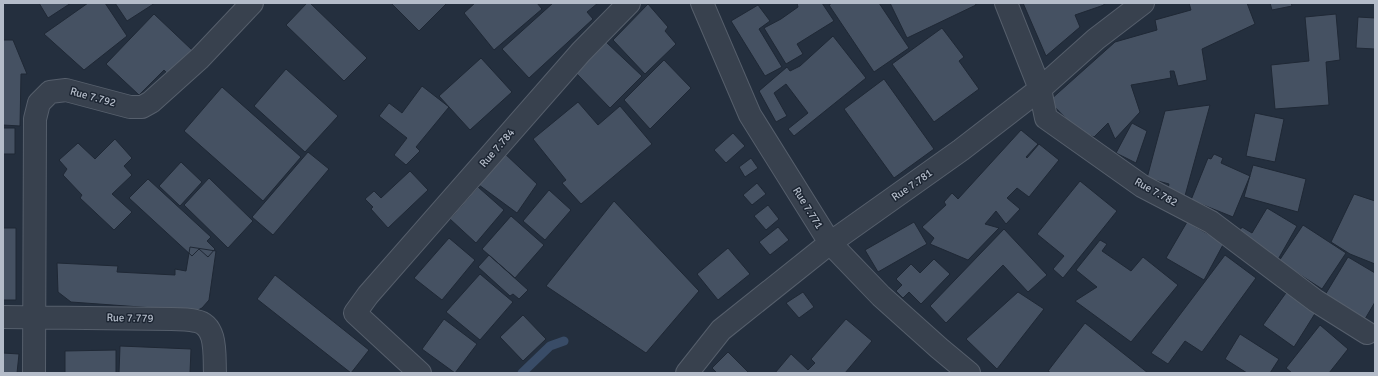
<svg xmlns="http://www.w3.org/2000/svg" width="1378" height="376" font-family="Signika,sans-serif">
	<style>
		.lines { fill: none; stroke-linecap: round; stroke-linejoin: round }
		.stream { stroke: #394c67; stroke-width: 9 }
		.building { fill: #455162; stroke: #1f2835 }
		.minor-casing { stroke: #565f6c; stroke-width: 24 }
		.minor { stroke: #38414e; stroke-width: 22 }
		.labels { text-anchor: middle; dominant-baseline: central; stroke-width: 3; stroke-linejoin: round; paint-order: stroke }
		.street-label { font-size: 11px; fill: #b4bcc9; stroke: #1d2633 }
	</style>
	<rect width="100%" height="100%" fill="#242f3e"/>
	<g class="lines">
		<path class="stream" d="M522 373 550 346 564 341"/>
	</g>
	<path class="building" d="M39 3H71L48 18Z
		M88 3H105L127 36 84 70 44 34Z
		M115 3H155L127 21Z
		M307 3H310L367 58 344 81 286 25Z
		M391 3H447L419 31Z
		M475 3H537L542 9 494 50 464 13Z
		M553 3H598L587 12 593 19 529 78 502 49Z
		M797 3H822L834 21 797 44 803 54 786 64 764 28 781 19 798 7Z
		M832 3H879L909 48 874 72 829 5Z
		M890 3H975L976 5 907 38Z
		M1023 3H1104V5L1075 15 1080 27 1046 56Z
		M1189 3H1247L1255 24 1202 49 1207 80 1178 86 1174 71H1170L1171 78 1131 85 1140 112 1115 139 1108 123 1094 137 1078 131 1049 101 1115 42 1157 30 1155 20 1191 10Z
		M1270 3H1291L1292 6 1272 10Z
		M648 4 668 27 665 31 676 44 645 74 613 40Z
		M758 5 770 21 759 29 782 67 765 76 731 21Z
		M154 14 192 50 168 74 164 70 139 95 106 64Z
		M1336 14 1340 60 1326 62 1329 105 1275 109 1271 65 1309 61 1305 17Z
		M1358 17 1375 18V49L1356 48Z
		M942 28 964 57 959 61 979 89 934 122 892 64Z
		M833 36 866 78 794 136 788 129 808 113 786 84 774 93 787 116 776 122 759 91 787 67 790 71 800 66Z
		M3 40H13L27 74H21L20 126 3 125Z
		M606 42 642 76 610 108 575 72Z
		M481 58 512 92 470 130 439 96Z
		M664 60 691 88 650 129 624 100Z
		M286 69 338 116 305 152 254 106Z
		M884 79 934 149 894 178 844 109Z
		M422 86 449 107 416 147 420 151 406 165 394 155 407 138 379 116 389 103 402 113Z
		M222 87 301 157 263 201 184 131Z
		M578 102 598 125 620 106 652 144 581 204 562 183 566 180 533 139Z
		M1210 105 1183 203 1167 192 1169 184 1147 178 1165 111Z
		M1255 113 1284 119 1275 162 1246 156Z
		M1132 123 1147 131 1136 163 1116 153Z
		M3 128H15V154H3Z
		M1021 130 1038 144 1026 157 1027 158 1039 144 1059 160 1029 197 1017 188 1007 198 1020 209 1006 224 996 211 985 224 999 228 968 260 930 244 934 238 922 227 946 205 944 202 952 193 958 199Z
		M733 133 745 146 726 163 714 150Z
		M115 139 132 158 124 166 132 175 112 194 132 212 114 230 80 198 82 195 63 175 67 169 59 160 78 143 95 159Z
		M308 152 329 169 273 235 252 217Z
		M503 152 537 184 517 213 479 185Z
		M1214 154 1223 158 1221 163 1250 176 1233 217 1191 200 1208 158 1211 159Z
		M751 158 758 168 745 177 739 167Z
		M181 162 202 182 180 206 159 186Z
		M1253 165 1306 179 1298 212 1244 197Z
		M410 171 428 190 388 228 371 209 373 207 365 199 374 191 381 198Z
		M209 178 253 221 228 248 184 205Z
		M148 179 211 237 207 241 215 249 208 257 199 249 192 256 129 198Z
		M1080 181 1117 211 1063 278 1053 269 1064 256 1037 234Z
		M757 183 766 194 752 205 743 195Z
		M478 187 504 210 476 243 450 219Z
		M549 190 571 210 545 240 523 221Z
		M1354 194 1375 201V264L1350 254 1331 242Z
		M614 201 699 291 646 353 546 286Z
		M768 205 779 219 766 230 754 216Z
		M1267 208 1297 226 1276 263 1234 239 1242 227 1252 233Z
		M511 216 544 245 515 278 482 249Z
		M914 222 927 244 878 272 865 250Z
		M1187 222 1224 243 1204 280 1166 258Z
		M1303 225 1346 253 1322 289 1279 261Z
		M778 227 789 240 770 255 759 242Z
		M3 228H16V300H3Z
		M1004 229 1047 275 1028 292 1003 265 946 323 930 306Z
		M449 238 475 260 442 300 414 278Z
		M1100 240 1107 244 1102 251 1131 271 1143 257 1178 285 1131 342 1075 301 1097 287 1076 270Z
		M190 247 216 251 209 300 202 308 196 311 71 302 58 292 57 263 118 266 117 272 175 275V269L186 271Z
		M728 248 750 274 718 300 697 274Z
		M489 255 528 290 519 299 513 294 510 296 478 267Z
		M1225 255 1256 278 1202 352 1185 341 1168 364 1151 353Z
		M1348 257 1375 273V302L1365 319 1325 295Z
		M934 259 950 274 921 304 909 292 903 298 896 291 902 285 896 279 911 264 920 273Z
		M480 274 513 302 480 340 446 312Z
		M275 275 369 350 351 373 257 299Z
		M1288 290 1316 312 1294 347 1263 325Z
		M803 292 814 307 799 318 786 303Z
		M1018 292 1044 309 997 369 966 339Z
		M523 315 546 339 523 361 500 337Z
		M444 319 477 344 455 373 422 349Z
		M846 319 872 341 845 373H775L791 354 808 370 815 363 811 359Z
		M1085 323 1148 373H1051L1048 371Z
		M1320 325 1348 349 1329 373H1292L1286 368Z
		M1240 334 1279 359 1270 373H1247L1225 359Z
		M120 346 191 349 190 373H119Z
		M116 350V373H65V351Z
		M728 352 749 373H717L712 368Z
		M3 353 19 354 17 373H3Z"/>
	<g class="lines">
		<defs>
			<path id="minor" d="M702 3 750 115 830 243 881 296 939 348 969 373
				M1006 3 1040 89 1046 118 1142 186 1211 222 1316 301 1367 333
				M3 317 171 319C179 319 188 319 196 321 218 325 214 356 215 373
				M34 373 35 119 39 103 50 92 66 90 130 107H142L151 102 200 58 252 3
				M420 373 355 313 368 295 581 52 629 3
				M687 373 721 330 830 243 961 150 1040 89 1096 39 1143 3"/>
		</defs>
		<use href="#minor" class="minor-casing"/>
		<use href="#minor" class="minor"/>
	</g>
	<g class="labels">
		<g class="street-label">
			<text transform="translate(93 97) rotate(15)">Rue 7.792</text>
			<text transform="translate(497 148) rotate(-49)">Rue 7.784</text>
			<text transform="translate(912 185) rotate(-35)">Rue 7.781</text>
			<text transform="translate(1156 192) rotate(29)">Rue 7.782</text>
			<text transform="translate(808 208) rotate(58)">Rue 7.771</text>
			<text transform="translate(130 318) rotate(1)">Rue 7.779</text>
		</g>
	</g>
	<rect width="1378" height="376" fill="none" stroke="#b4bcc9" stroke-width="8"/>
</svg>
